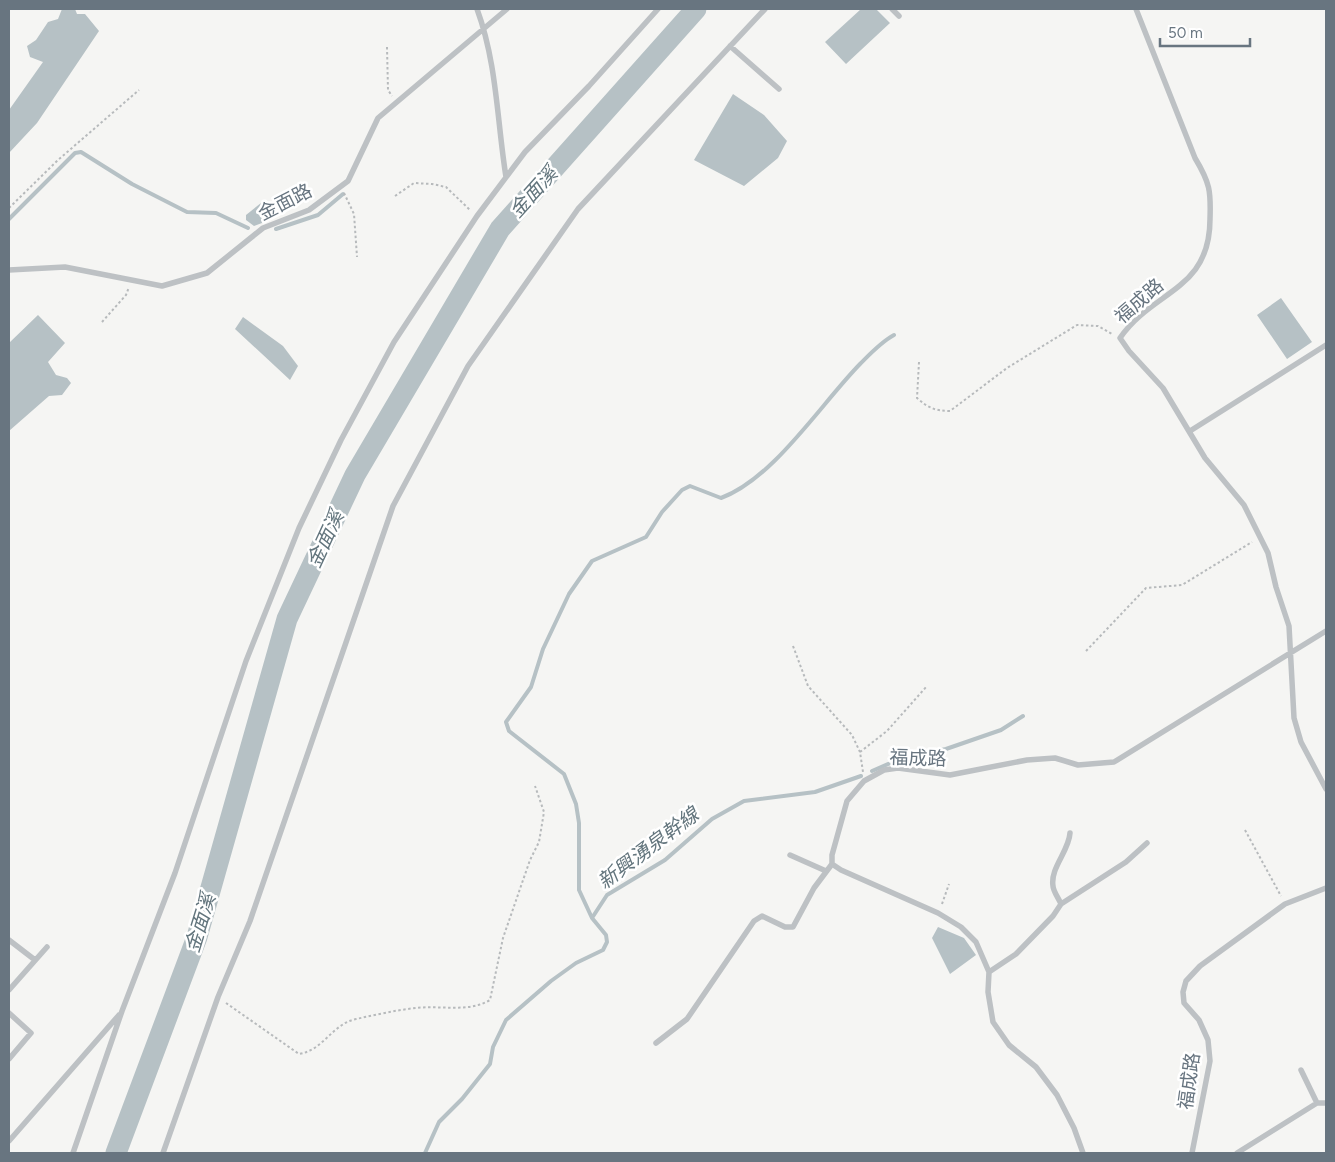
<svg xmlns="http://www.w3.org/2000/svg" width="1335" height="1162" font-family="Figtree,'Noto Sans TC',sans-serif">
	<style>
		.water { fill: #b6c1c5 }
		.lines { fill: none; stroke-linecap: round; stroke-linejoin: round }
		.stream { stroke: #b6c1c5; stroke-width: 4 }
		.river { stroke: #b6c1c5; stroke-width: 21 }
		.path { stroke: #b7babc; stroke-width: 2; stroke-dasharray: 2.5 2.5; stroke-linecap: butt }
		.lane { stroke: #bdc1c4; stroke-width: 5.5 }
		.labels { text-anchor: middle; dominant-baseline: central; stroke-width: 5; stroke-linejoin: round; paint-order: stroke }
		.street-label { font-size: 19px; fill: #687580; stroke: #fff }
		.water-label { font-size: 20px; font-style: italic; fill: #63757d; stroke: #fff }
	</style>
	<rect width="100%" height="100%" fill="#f5f5f3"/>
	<path class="water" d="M62 9H75L77 14H85L99 31 37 123 9 153V110L43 62 30 57 27 46 36 40 48 22 58 19Z
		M861 9H876L890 23 846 64 825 42Z
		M733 94 764 115 787 141 778 158 744 186 694 160Z
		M261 203 269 208 270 214 262 223 254 226 246 220V215Z
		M1281 298 1312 342 1287 359 1257 315Z
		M38 315 65 343 48 362 56 375 67 378 71 383 62 395 49 396 9 431V343Z
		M243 317 283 346 298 366 290 380 235 329Z
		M938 927 964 938 976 955 950 974 932 938Z"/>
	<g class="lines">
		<path class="stream" d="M9 219 75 153 81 152 132 184 187 212 216 213 248 228
			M276 229 318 215 343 194
			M872 771 902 758 946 749 1001 730 1023 716
			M592 918 579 890V823L576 804 564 774 509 731 506 722 531 687 543 649 569 594 592 561 646 537 662 512 682 490 690 486 721 498C773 479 820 405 860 364 871 353 881 342 894 335
			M425 1153 439 1122 462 1099 490 1064 493 1047 506 1020 551 981 576 963 603 950 607 942 606 935 592 918 607 895 665 860 712 819 744 801 815 792 861 776"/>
		<path class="river" d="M116 1153 197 937 287 619 355 475 500 229 696 9"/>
		<path class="path" d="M387 47 388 90 392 96
			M344 193 354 214 357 257
			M395 196 414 183 432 184 446 187 471 211
			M9 208 58 160 139 90
			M102 322 126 295 129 287
			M919 362 917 398C928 408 936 411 950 411L1007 368 1077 325 1098 326 1112 334
			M793 646 808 686 852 735 860 752 863 772
			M1086 651 1146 588 1182 585 1252 542
			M860 752 887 731 927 686
			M1245 830 1281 896
			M942 904 949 884
			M226 1003 299 1054C324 1050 332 1024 356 1019 375 1015 396 1010 416 1008 441 1005 468 1013 490 1000L503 938 530 860 539 842 544 812 535 786"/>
		<path class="lane" d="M477 9C497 63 497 121 506 177
			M892 9 899 16
			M1136 9 1195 158C1210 183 1211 191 1210 219 1210 291 1153 290 1120 338L1129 351 1163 388 1205 458 1244 505 1268 553 1276 587 1289 626 1294 718 1301 742 1326 789
			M730 46 779 89
			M9 270 65 267 162 286 207 273 263 228 309 210 348 181 378 118 507 9
			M1190 431 1326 345
			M790 855 826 871
			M1061 904C1059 899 1053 891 1053 886 1050 868 1069 851 1070 833
			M9 940 35 960
			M989 972 1016 954 1053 916 1061 904 1126 862 1147 843
			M9 990 47 947
			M9 1013 31 1033 9 1059
			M656 1043 687 1019 754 921 762 916 785 927H793L814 888 832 864
			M1301 1070 1317 1103
			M9 1141 119 1015
			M73 1153 122 1011 175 873 246 661 299 528 341 440 394 342 477 216 525 152 589 86 658 9
			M163 1153 218 997 250 921 393 506 468 366 578 209 765 9
			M1083 1153 1074 1128 1057 1095 1036 1067 1009 1045 993 1022 988 992 989 972 976 942 961 927 938 913 841 870 832 864V855L847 801 864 781 884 770 898 768 950 775 1027 760 1055 758 1078 765 1114 762 1326 631
			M1192 1153 1210 1061 1208 1040 1199 1020 1184 1003 1183 992 1186 981 1200 966 1285 904 1326 888
			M1237 1153 1317 1103H1326"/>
	</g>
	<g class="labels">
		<g class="street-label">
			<text transform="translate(285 202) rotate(-27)">金面路</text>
			<text transform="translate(1139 301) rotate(-41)">福成路</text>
			<text transform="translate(918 758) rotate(2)">福成路</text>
			<text transform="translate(1189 1081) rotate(-82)">福成路</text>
		</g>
		<g class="water-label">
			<text transform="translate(533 192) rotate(-48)">金面溪</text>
			<text transform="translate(325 539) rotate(-65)">金面溪</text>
			<text transform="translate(648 848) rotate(-37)">新興湧泉幹線</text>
			<text transform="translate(200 923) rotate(-73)">金面溪</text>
		</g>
	</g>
	<rect width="1335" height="1162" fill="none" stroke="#687580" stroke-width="20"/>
	<path d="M1160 38v8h90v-8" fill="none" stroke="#687580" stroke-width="2.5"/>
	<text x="1168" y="38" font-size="15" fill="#687580" stroke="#ffffff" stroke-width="4" paint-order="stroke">50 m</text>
</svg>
